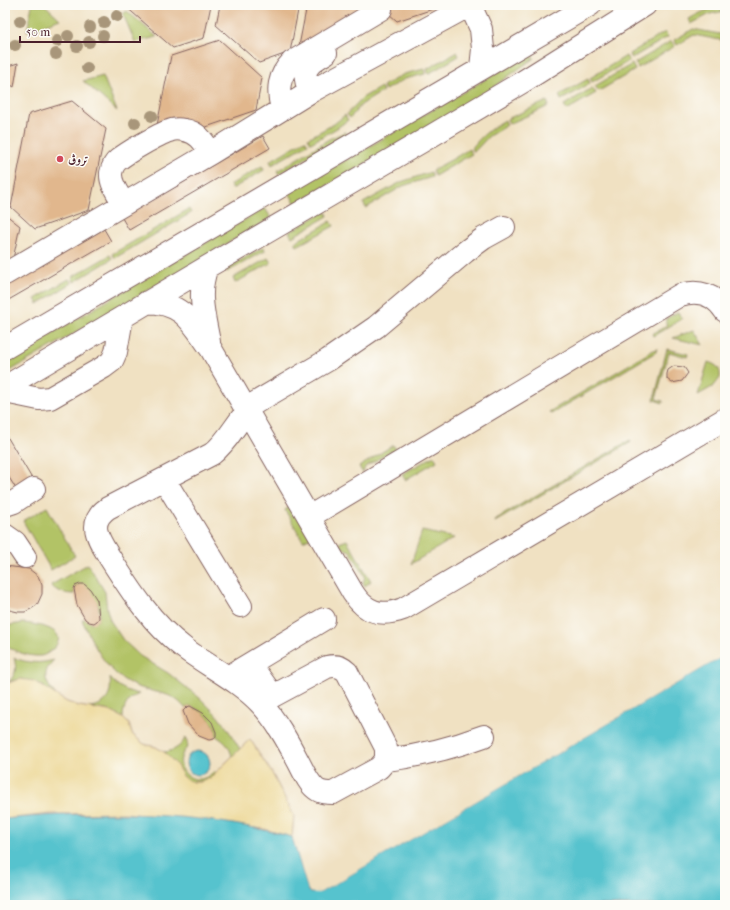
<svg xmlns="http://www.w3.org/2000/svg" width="730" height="910" font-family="'IM FELL French Canon',Amiri,serif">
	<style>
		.green { fill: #b2c366; stroke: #7e7148 }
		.sand { fill: #eeda9e; stroke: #9c7c64 }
		.water { fill: #56c3ce; stroke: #50717c }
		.pier { fill: #f0e1c2 }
		.building { fill: #e1b78d }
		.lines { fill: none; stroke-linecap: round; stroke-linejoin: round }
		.minor-casing { stroke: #846360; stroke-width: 24 }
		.minor { stroke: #fff; stroke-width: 22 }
		.tree { fill: #a8967a }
		.poi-dot { fill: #d1495b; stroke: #fdfcf7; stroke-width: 1.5 }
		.labels { text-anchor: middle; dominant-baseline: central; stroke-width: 3; stroke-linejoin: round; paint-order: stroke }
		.poi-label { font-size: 12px; font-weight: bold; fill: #4a1f2b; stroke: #fdfcf7; text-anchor: start }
	</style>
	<rect width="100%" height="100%" fill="#fdfcf7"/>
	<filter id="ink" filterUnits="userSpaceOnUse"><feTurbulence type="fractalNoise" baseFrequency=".025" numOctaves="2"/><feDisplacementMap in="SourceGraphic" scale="8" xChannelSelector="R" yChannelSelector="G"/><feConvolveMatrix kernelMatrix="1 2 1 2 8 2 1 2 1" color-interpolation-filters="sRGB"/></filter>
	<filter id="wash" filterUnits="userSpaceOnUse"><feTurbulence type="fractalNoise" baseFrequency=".012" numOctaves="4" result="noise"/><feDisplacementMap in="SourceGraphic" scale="16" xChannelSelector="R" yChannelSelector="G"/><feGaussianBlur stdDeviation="0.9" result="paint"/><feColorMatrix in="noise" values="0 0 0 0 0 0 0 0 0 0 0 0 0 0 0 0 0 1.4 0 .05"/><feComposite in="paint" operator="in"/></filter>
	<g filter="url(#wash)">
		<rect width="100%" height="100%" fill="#f0e1c2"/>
		<path class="green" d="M32 5H45L60 19 27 31Z
			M720 6H725V11L710 14 691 24 689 19C699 13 708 9 720 6Z
			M127 11 157 37 135 42 123 14Z
			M693 29 725 35V41L694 35 677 45 674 40Z
			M665 32 668 37 632 58 629 54Z
			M671 41 675 46 638 68 635 63Z
			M457 52 459 56 428 74 427 69Z
			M531 53 534 58 485 93 296 204 289 193Z
			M626 56 629 61 592 82 590 78Z
			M632 64 635 70 599 91 595 86Z
			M424 69 425 74 405 79 385 90 383 86 404 74Z
			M103 76 117 111 83 81Z
			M588 79 590 83 576 92 561 100 559 95Z
			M381 87 383 91 361 105 350 118 347 114 362 98Z
			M592 88 596 93 567 110 564 105Z
			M547 101 549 106 509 124 507 119Z
			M345 115 348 120 337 128 311 143 308 138 334 124Z
			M505 120 507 125 489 136 474 152 472 148C481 136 491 128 505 120Z
			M345 132 347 137 322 149 279 174 277 171 329 139Z
			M305 140 308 144 272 165 270 161Z
			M469 149 472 154 435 176 432 170 451 160Z
			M262 166 264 170 232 189 230 185Z
			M431 172 432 177 403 186 366 208 363 203 401 182Z
			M265 208 271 218 5 374V361Z
			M189 209 191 213 115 258 112 254Z
			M326 211 328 216 292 237 289 232Z
			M331 221 334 226 297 246 295 242Z
			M264 247 265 251 227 272 225 269Z
			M110 255 112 259 74 282 72 277Z
			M268 258 271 263 235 283 233 278Z
			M69 279 72 283 38 304 35 299Z
			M678 312 682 319 653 336 652 334 666 326 667 318Z
			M694 330 703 345 673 338Z
			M657 348 656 352 551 414 549 412Z
			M667 349 688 354 687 357 669 352 656 399 663 401V403L654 400Z
			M708 362C717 365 721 368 720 378L714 386 698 395Z
			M630 440 631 442 495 522 496 519Z
			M393 445 398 452 391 451 365 467 363 473 359 467Z
			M434 456 437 461 405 480 402 474Z
			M292 505 311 537 303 541 285 510Z
			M47 507 75 556 51 570 23 521Z
			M422 531 454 538 411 564Z
			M347 540 371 581 365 586 363 583 365 576 350 551 342 548 339 543Z
			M88 564 105 592 107 609 110 620 123 640 140 656 168 673 201 699 215 713 227 728 240 749 232 757C230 746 224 741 216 736 217 722 202 711 190 706L185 708C172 692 159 694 141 688 109 678 95 648 82 620L85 619 91 623 97 621C104 609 93 591 82 584L75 586 74 594C66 594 56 592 51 585Z
			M23 623C35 624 71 629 54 648 50 652 46 655 41 656 28 657 15 651 5 646V626Z
			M14 658C28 663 40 664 54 660 39 674 47 686 59 698L40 684 14 680 8 682C16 675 17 669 14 658Z
			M110 678C118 687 126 691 139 694 128 699 123 706 123 718L110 711 88 707C107 706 112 695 110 678Z
			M186 737 188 747C167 765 195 793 214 771L216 773C207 781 191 787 182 775 180 771 178 767 176 764 172 760 168 756 164 752 175 751 181 746 186 737Z"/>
		<path class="sand" d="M20 679 34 681 67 702 79 706 110 711 123 718 129 724 132 734 144 744 156 747 164 752 176 764 183 776 188 780 194 782H200L206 780 211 777 250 739 272 773 294 816 292 837 264 829 126 813 50 814 5 819V684Z"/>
		<path class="water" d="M725 655V905H5V819C102 810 197 811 292 837L308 890 311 893 321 892Z
			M186 763a12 12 0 1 1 24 0a12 12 0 1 1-24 0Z"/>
		<path class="pier" d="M725 653V655L321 892 315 894 308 890 292 835 294 836 309 886 312 891 317 892Z"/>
		<g id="blocks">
			<path class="building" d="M124 5H211L204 38 173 48Z
				M220 5H299L290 52 259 63 216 25Z
				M307 5H365L360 30 298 51Z
				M379 5H445L397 21Z
				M220 40 262 78 256 110 153 145 171 56Z
				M18 63 14 87 5 81V67Z
				M72 101 106 129 89 210 35 229 11 207 29 114Z
				M263 136 270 148 129 230 122 218Z
				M5 214 20 226 13 259 5 261Z
				M104 229 111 241 5 302V286Z
				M674 366 684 367 688 373 682 381 672 383 667 379V374L668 370Z
				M8 438 34 482 18 492 5 471V439Z
				M5 566 29 569 38 576 42 585V594L37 605 31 609 25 612H18L5 609Z
				M80 584H84L90 589 97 600 98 607 99 618 97 621 94 623 89 622 85 619 77 605 74 589 75 586Z
				M190 706 203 713 212 722 216 732V736L214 739 209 740 199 736 188 724 183 711 187 707Z"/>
		</g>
	</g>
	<g filter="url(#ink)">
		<use href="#blocks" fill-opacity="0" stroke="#846360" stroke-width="1"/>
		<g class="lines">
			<defs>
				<path id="minor" d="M470 5 481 29 483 49 481 68
					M310 92C300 70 307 64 326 53
					M282 109C277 90 278 76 292 62L381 9
					M124 204C119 195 110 184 111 173 112 168 114 163 118 160 126 153 159 134 169 131 173 129 179 129 184 130 198 132 204 142 211 153
					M207 267C197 293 204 315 209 342
					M5 274 211 153 310 92 470 5
					M147 302C184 303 192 323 211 349L353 593C366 613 381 617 403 609L725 419
					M5 348 590 5
					M5 387 207 267 421 142 524 81 645 5
					M5 392 39 399 50 398 104 367 112 361 116 352 122 318
					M164 479 241 606
					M5 505 14 502 34 489
					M309 517 680 295C699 289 715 295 725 311
					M5 535 15 542 25 557
					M250 664 273 696
					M228 677 324 619
					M260 703 327 667C335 665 341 666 347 672L386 748V760L379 768 333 793C327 793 321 793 316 789 308 783 303 770 298 761 287 740 276 720 260 703 238 680 209 667 184 648 152 624 131 591 110 558 99 540 86 523 108 508L212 454C230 440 238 418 255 403L328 360 376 327 465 252 484 238 504 227
					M386 760C420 756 452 748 484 736"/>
			</defs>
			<use href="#minor" class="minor-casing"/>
			<use href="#minor" class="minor"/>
		</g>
		<g class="tree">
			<circle cx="117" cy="16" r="6"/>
			<circle cx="20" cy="21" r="6"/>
			<circle cx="104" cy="22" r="6"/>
			<circle cx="90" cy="27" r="6"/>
			<circle cx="68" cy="36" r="6"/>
			<circle cx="103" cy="36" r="6"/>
			<circle cx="57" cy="41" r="6"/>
			<circle cx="89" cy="42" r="6"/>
			<circle cx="15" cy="45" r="6"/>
			<circle cx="77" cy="46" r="6"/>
			<circle cx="56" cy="54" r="6"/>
			<circle cx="87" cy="68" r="6"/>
			<circle cx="152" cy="116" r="6"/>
			<circle cx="135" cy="123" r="6"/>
		</g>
	</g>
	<circle class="poi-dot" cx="60" cy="159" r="4"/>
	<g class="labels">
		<g class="poi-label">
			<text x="68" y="159">تروڨ</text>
		</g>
	</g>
	<rect width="730" height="910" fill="none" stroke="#fdfcf7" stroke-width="20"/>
	<path d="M20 36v6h120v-6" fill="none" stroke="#4a1f2b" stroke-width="2"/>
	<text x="26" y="36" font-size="12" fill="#4a1f2b" stroke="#fdfcf7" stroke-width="3" paint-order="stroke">50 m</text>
</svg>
